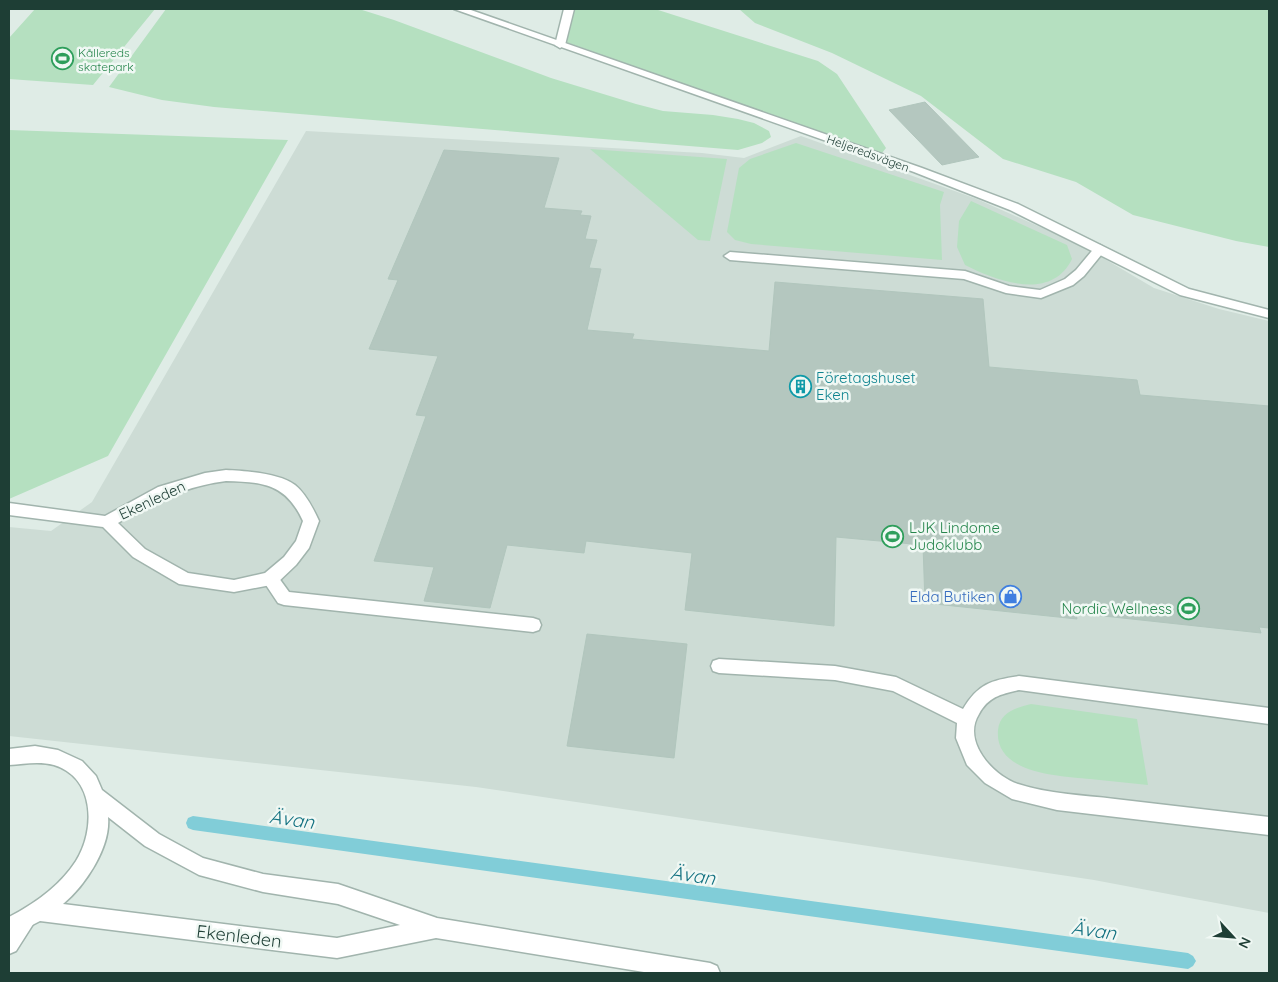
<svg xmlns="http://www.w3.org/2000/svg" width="1278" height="982" font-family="Quicksand,sans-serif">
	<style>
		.built { fill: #cddcd5 }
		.green { fill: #b5e0c0 }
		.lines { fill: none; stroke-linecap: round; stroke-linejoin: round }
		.stream { fill: #81cdd8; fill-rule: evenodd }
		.building { fill: #b4c7bf; stroke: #b1c6bd }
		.service-casing { stroke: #a1b4ad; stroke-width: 3 }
		.minor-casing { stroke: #a1b4ad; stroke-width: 3 }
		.tertiary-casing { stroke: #a1b4ad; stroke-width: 3 }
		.service { fill: #fff; fill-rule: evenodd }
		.minor { fill: #fff; fill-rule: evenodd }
		.tertiary { fill: #fff; fill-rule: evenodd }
		.labels { text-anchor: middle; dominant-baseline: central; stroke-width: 5; stroke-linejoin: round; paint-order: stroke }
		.far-leisure-label { font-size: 12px; fill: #27864d; stroke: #f0f8f4; text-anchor: start }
		.far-street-label { font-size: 12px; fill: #1e3e35; stroke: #f0f8f4 }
		.culture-label { font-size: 15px; fill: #0d838f; stroke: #f0f8f4; text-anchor: start }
		.street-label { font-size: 15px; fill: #1e3e35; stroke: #f0f8f4 }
		.leisure-label { font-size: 15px; fill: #27864d; stroke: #f0f8f4; text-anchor: start }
		.shop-label { font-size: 15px; fill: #366cbe; stroke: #f0f8f4; text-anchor: end }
		.near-street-label { font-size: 18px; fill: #1e3e35; stroke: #f0f8f4 }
		.near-water-label { font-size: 19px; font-style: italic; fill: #127180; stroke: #f0f8f4 }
	</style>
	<rect width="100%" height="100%" fill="#dfece6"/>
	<path class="built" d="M306 131 702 153 744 158 801 136 977 199 1081 245 1154 288 1219 309 1269 321V913L1094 880 476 787 9 736V527L51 531 92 502Z"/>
	<path class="green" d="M35 9H155L93 85 9 79V38Z
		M166 9H359L394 20 551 78 636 104 663 111 713 115 738 119 754 123 769 131 771 137 762 143 738 150 214 107 162 100 109 87Z
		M573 9H655L818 61 837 74 886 148 882 153 873 152 563 41Z
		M739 9H1269V247L1236 241 1133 215 1076 182 1003 159 921 96 832 53 755 23Z
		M9 130 288 140 108 456 9 499Z
		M796 143 944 192 940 205 942 260 751 244 735 240 727 232 739 168 750 159Z
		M590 149 727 159 710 241 698 240Z
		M971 201 1067 245 1072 259C1051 302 997 281 965 265L957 247 959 221Z
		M1031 704 1137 719 1148 785C1129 783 1109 781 1090 779 1060 776 994 774 998 730 1000 712 1016 708 1031 704Z"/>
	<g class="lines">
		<path class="stream" d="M193 816 1188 953 1193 956 1196 961 1193 966 1188 969 193 830 188 828 186 823 188 818Z"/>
	</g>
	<path class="building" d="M925 102 979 157 942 165 889 110Z
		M444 150 559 158 544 208 582 211 580 215 591 216 585 239 597 240 589 268 601 269 587 330 634 334 632 339 769 351 775 282 983 299 989 367 1137 380 1140 395 1269 406V628L1259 627 1261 633 1076 613 1077 619 925 603 923 545 836 537 834 626 685 610 692 553 586 541 584 553 507 545 490 608 424 601 434 567 374 561 426 416 416 415 438 356 369 349 398 280 388 279Z
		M587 634 687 644 674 758 567 746Z"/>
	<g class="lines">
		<defs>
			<path id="service" d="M564 9H574L565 45 560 48 555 45Z
				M1100 245 1106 249 1084 276 1073 285 1041 298 1006 293 964 279 730 260 724 256 730 252 965 271 1009 286 1040 290 1065 279 1076 270 1096 246Z
				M270 573 276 574 289 592 533 618 539 620 541 625 539 630 533 632 284 605 278 603 262 579 264 574Z
				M719 659 835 666 896 677 963 709C978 684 991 680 1019 676L1269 708V724L1019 690C1001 694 988 697 979 714 962 741 992 775 1018 784 1048 794 1083 795 1115 799 1166 805 1218 811 1269 817V835L1057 810 1012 799 985 783 967 765 956 738 957 723 893 691 835 680 719 673 713 671 711 666 713 661Z
				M27 908 34 911 37 918 16 951 9 954C8 936 8 916 27 908Z"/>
			<path id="minor" d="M454 9H468L922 168 1018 204 1189 289 1269 310V318L1180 295 1010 210 914 172Z
				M226 470C245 471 280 473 295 485 306 494 313 508 319 521L309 548 296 565 276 584 234 592 179 584 133 557 103 527 9 515V503L105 516 158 487 205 473ZM226 481C264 482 286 484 303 521L296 541 284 557 265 573 234 580 188 573 145 549 118 523C152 502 186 486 226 481Z"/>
			<path id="tertiary" d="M35 746 58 750 82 761 96 776 102 790 159 834 203 858 263 874 338 884 437 918 710 963 717 966 720 973H650L436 938 337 958 40 921 9 937V917C34 904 60 886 76 861 95 831 96 778 54 765 39 761 24 764 9 765V749ZM108 817 145 846 199 875 263 892 338 904 400 925 337 938 63 904C85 886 111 847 108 817Z"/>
		</defs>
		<use href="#service" class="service-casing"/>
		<use href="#minor" class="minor-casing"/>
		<use href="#tertiary" class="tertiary-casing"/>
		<use href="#service" class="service"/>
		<use href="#minor" class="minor"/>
		<use href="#tertiary" class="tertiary"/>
	</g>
	<defs>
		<symbol id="stadium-ring" viewBox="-11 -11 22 22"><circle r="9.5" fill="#f0f8f4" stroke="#2e9e5b" stroke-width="1.5"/><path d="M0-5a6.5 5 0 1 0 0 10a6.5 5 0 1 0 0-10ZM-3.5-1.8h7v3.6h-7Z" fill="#2e9e5b"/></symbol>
		<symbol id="building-ring" viewBox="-11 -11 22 22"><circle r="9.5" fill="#f0f8f4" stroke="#0f9aa8" stroke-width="1.5"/><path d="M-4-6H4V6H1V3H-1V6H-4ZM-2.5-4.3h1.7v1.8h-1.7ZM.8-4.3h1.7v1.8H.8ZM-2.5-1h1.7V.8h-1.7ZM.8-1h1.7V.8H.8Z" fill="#0f9aa8"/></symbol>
		<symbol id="shop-ring" viewBox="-11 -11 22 22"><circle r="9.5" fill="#f0f8f4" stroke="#3f7fe0" stroke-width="1.5"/><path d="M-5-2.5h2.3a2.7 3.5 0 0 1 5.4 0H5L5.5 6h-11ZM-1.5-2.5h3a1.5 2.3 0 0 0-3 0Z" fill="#3f7fe0"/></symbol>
	</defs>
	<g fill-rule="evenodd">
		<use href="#stadium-ring" x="50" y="46" width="25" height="25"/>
		<use href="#building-ring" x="788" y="374" width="25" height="25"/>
		<use href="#stadium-ring" x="880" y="524" width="25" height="25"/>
		<use href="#shop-ring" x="998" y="584" width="25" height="25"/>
		<use href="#stadium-ring" x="1176" y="596" width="25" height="25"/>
	</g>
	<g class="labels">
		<g class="far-leisure-label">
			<text x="78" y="52">Kållereds<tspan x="78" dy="14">skatepark</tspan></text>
		</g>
		<g class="far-street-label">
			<text transform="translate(868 153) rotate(20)">Heljeredsvägen</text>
		</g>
		<g class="culture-label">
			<text x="816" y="377">Företagshuset<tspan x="816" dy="17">Eken</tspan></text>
		</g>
		<g class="street-label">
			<text transform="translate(152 500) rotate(-25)">Ekenleden</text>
		</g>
		<g class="leisure-label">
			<text x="909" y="527">LJK Lindome<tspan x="909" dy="17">Judoklubb</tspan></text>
			<text x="1172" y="608" text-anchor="end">Nordic Wellness</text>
		</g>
		<g class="shop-label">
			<text x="995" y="596">Elda Butiken</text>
		</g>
		<g class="near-street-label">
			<text transform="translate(239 936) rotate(7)">Ekenleden</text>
		</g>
		<g class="near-water-label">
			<text transform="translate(292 819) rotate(8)">Ävan</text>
			<text transform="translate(693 875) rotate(8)">Ävan</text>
			<text transform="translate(1094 930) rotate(8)">Ävan</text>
		</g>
	</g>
	<rect width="1278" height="982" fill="none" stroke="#1e3e35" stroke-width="20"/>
	<g transform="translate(1233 937) rotate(116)" stroke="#f0f8f4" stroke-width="4" paint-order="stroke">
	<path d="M0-4L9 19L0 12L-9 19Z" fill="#1e3e35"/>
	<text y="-8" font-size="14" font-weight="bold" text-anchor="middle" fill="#1e3e35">N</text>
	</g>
</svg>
